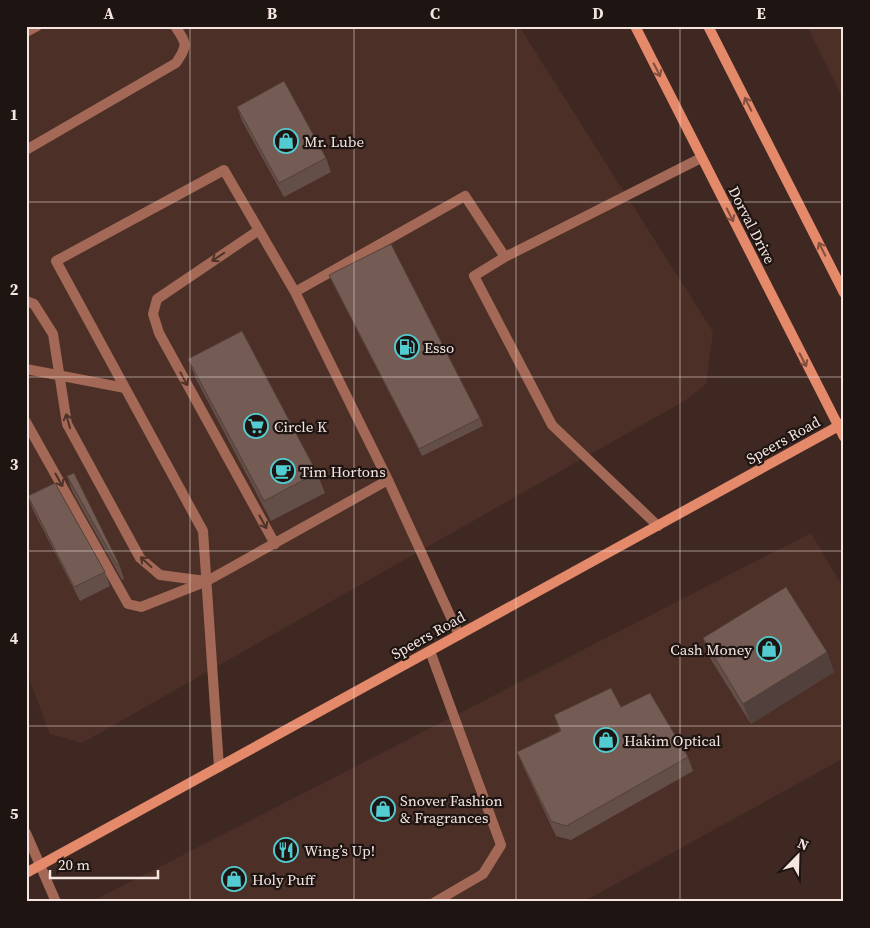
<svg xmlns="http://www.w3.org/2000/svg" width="870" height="928" font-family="'Source Serif 4',serif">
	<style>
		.built { fill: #4c3027 }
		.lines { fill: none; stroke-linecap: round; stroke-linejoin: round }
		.service { stroke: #a36956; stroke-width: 10 }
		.minor { stroke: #a36956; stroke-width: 10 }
		.tertiary { stroke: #a36956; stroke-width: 10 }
		.secondary { stroke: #e5896b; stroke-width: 10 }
		.wall { fill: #644f48 }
		.shaded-wall { fill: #51403b }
		.building { fill: #745c54; stroke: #51403b }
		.oneway { stroke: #824e3e }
		.oneway2 { stroke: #4d3229 }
		.grid { fill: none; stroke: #f4e5e1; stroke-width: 1; stroke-opacity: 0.55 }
		.labels { text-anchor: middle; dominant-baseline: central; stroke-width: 4.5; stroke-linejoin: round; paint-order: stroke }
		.poi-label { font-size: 15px; fill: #f4e5e1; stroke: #1e1411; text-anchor: start }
		.street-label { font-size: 15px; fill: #f4e5e1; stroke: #1e1411 }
		.neatline { fill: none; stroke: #f4e5e1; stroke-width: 2 }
		.grid-label { font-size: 16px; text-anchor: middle; font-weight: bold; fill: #f4e5e1 }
	</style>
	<rect width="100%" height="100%" fill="#3e2821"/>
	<path class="built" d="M26 26H519L713 332 706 384 686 400 82 743 50 734 26 670Z
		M807 26H844V101Z
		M811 533 844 589V758L583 902H91Z"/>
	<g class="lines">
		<path class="service" d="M26 32 37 26
			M26 150 176 63C188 45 187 44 175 26
			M259 230 157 299 153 314 159 333 275 544
			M26 301 34 304 53 334 67 424 140 558 160 575 206 581
			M26 369 125 388
			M26 422 128 604 141 607 207 581 388 480
			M658 526 552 425 474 276 505 257 701 158
			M459 635 388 480 295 292 465 196 505 257
			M430 651 501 845 483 874 435 902
			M219 767 203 531 56 261 224 170 295 292"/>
		<path class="minor" d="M26 833 40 865"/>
		<path class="tertiary" d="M40 865 56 902"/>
		<path class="secondary" d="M635 26 844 437
			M708 26 844 293
			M26 873 844 423"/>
	</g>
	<path class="wall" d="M237 107 326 158 331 172 284 197 242 121Z
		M329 275 480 418 483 426 422 456 332 282Z
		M188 359 317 473 325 493 271 521 196 379Z
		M67 476 119 564 124 579 122 580 72 491Z
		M28 496 105 572 110 586 80 601 33 510Z
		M703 638 827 652 834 672 751 724 710 658Z
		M621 707 688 757 693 771 571 840 556 836 523 766 517 752 560 731 554 715Z"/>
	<path class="shaded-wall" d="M827 652 834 672 751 724 743 704Z"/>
	<path class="building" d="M284 81 326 158 279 183 237 107Z
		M391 244 480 418 419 449 329 275Z
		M242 331 317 473 264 501 188 359Z
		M74 473 119 564 117 565 67 476Z
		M55 483 105 572 74 587 28 496Z
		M786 587 827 652 743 704 703 638Z
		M611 688 621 707 650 693 688 757 566 826 551 821 517 752 561 731 554 715Z"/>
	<defs><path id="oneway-shaft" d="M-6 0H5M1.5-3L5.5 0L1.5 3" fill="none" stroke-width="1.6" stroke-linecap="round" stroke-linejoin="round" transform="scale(1.25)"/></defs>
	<g class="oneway">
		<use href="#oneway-shaft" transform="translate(657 70) rotate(63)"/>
		<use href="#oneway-shaft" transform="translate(748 104) rotate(-117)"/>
		<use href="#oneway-shaft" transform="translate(730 215) rotate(63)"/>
		<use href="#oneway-shaft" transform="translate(822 249) rotate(-117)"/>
		<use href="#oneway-shaft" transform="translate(803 360) rotate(63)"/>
	</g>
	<g class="oneway2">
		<use href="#oneway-shaft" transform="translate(218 257) rotate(146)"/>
		<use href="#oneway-shaft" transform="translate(184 379) rotate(61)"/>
		<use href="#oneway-shaft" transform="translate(68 421) rotate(-106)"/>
		<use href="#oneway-shaft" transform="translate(59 480) rotate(61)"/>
		<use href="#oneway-shaft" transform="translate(263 522) rotate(61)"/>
		<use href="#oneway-shaft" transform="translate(146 562) rotate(-137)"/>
	</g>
	<path class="grid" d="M190 26V902M354 26V902M516 26V902M680 26V902M26 202H844M26 377H844M26 551H844M26 726H844"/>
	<defs>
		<symbol id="shop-ring" viewBox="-11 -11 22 22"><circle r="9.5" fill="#1e1411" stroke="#52ccd0" stroke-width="1.5"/><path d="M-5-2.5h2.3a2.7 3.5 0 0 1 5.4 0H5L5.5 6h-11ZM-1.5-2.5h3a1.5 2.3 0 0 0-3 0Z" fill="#52ccd0"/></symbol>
		<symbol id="fuel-ring" viewBox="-11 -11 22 22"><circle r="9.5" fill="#1e1411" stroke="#52ccd0" stroke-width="1.5"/><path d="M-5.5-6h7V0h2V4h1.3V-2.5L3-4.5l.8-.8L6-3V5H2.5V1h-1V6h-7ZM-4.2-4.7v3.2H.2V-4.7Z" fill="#52ccd0"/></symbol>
		<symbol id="supermarket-ring" viewBox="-11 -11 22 22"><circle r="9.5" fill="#1e1411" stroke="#52ccd0" stroke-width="1.5"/><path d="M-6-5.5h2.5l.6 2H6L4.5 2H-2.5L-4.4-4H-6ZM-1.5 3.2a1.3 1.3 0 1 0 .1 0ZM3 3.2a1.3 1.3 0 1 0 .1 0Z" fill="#52ccd0"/></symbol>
		<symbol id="cafe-ring" viewBox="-11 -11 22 22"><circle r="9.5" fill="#1e1411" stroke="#52ccd0" stroke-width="1.5"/><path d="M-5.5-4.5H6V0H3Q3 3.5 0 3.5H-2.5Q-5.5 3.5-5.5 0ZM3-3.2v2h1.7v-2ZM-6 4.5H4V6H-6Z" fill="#52ccd0"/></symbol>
		<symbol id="restaurant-ring" viewBox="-11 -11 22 22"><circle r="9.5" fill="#1e1411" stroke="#52ccd0" stroke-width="1.5"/><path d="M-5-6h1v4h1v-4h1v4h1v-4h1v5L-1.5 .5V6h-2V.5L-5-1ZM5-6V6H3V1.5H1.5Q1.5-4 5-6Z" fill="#52ccd0"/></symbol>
	</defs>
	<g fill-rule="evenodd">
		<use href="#shop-ring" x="272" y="127" width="28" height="28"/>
		<use href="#fuel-ring" x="393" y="333" width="28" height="28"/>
		<use href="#supermarket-ring" x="242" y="412" width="28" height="28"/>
		<use href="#cafe-ring" x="269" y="457" width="28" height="28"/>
		<use href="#shop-ring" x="755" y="635" width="28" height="28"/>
		<use href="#shop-ring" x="592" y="726" width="28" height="28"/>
		<use href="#shop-ring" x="369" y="795" width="28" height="28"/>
		<use href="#restaurant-ring" x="272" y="836" width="28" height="28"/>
		<use href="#shop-ring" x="220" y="865" width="28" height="28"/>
	</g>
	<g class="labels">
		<g class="poi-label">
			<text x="304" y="141">Mr. Lube</text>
			<text x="424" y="347">Esso</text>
			<text x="274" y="426">Circle K</text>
			<text x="300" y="471">Tim Hortons</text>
			<text x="752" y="649" text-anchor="end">Cash Money</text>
			<text x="624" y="740">Hakim Optical</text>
			<text x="400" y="800">Snover Fashion<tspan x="400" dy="17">&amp; Fragrances</tspan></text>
			<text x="304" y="850">Wing’s Up!</text>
			<text x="252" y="879">Holy Puff</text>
		</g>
		<g class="street-label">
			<text transform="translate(752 225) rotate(63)">Dorval Drive</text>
			<text transform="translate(783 440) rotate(-29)">Speers Road</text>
			<text transform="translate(428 635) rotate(-29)">Speers Road</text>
		</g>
	</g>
	<rect width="870" height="928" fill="none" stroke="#1e1411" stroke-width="55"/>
	<g transform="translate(798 856) rotate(23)" stroke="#1e1411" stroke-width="4" paint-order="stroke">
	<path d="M0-4L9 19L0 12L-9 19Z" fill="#f4e5e1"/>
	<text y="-8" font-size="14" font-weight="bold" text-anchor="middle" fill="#f4e5e1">N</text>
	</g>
	<path d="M50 870v8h108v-8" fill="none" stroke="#f4e5e1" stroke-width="2.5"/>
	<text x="58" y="870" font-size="15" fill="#f4e5e1" stroke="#1e1411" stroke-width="4" paint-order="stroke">20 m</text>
	<rect x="28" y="28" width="814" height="872" class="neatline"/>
	<g class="grid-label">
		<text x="109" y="19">A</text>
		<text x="272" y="19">B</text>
		<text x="435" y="19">C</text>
		<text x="598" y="19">D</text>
		<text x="761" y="19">E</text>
		<text x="14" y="120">1</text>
		<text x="14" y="295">2</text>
		<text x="14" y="470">3</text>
		<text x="14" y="644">4</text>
		<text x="14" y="819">5</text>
	</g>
</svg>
